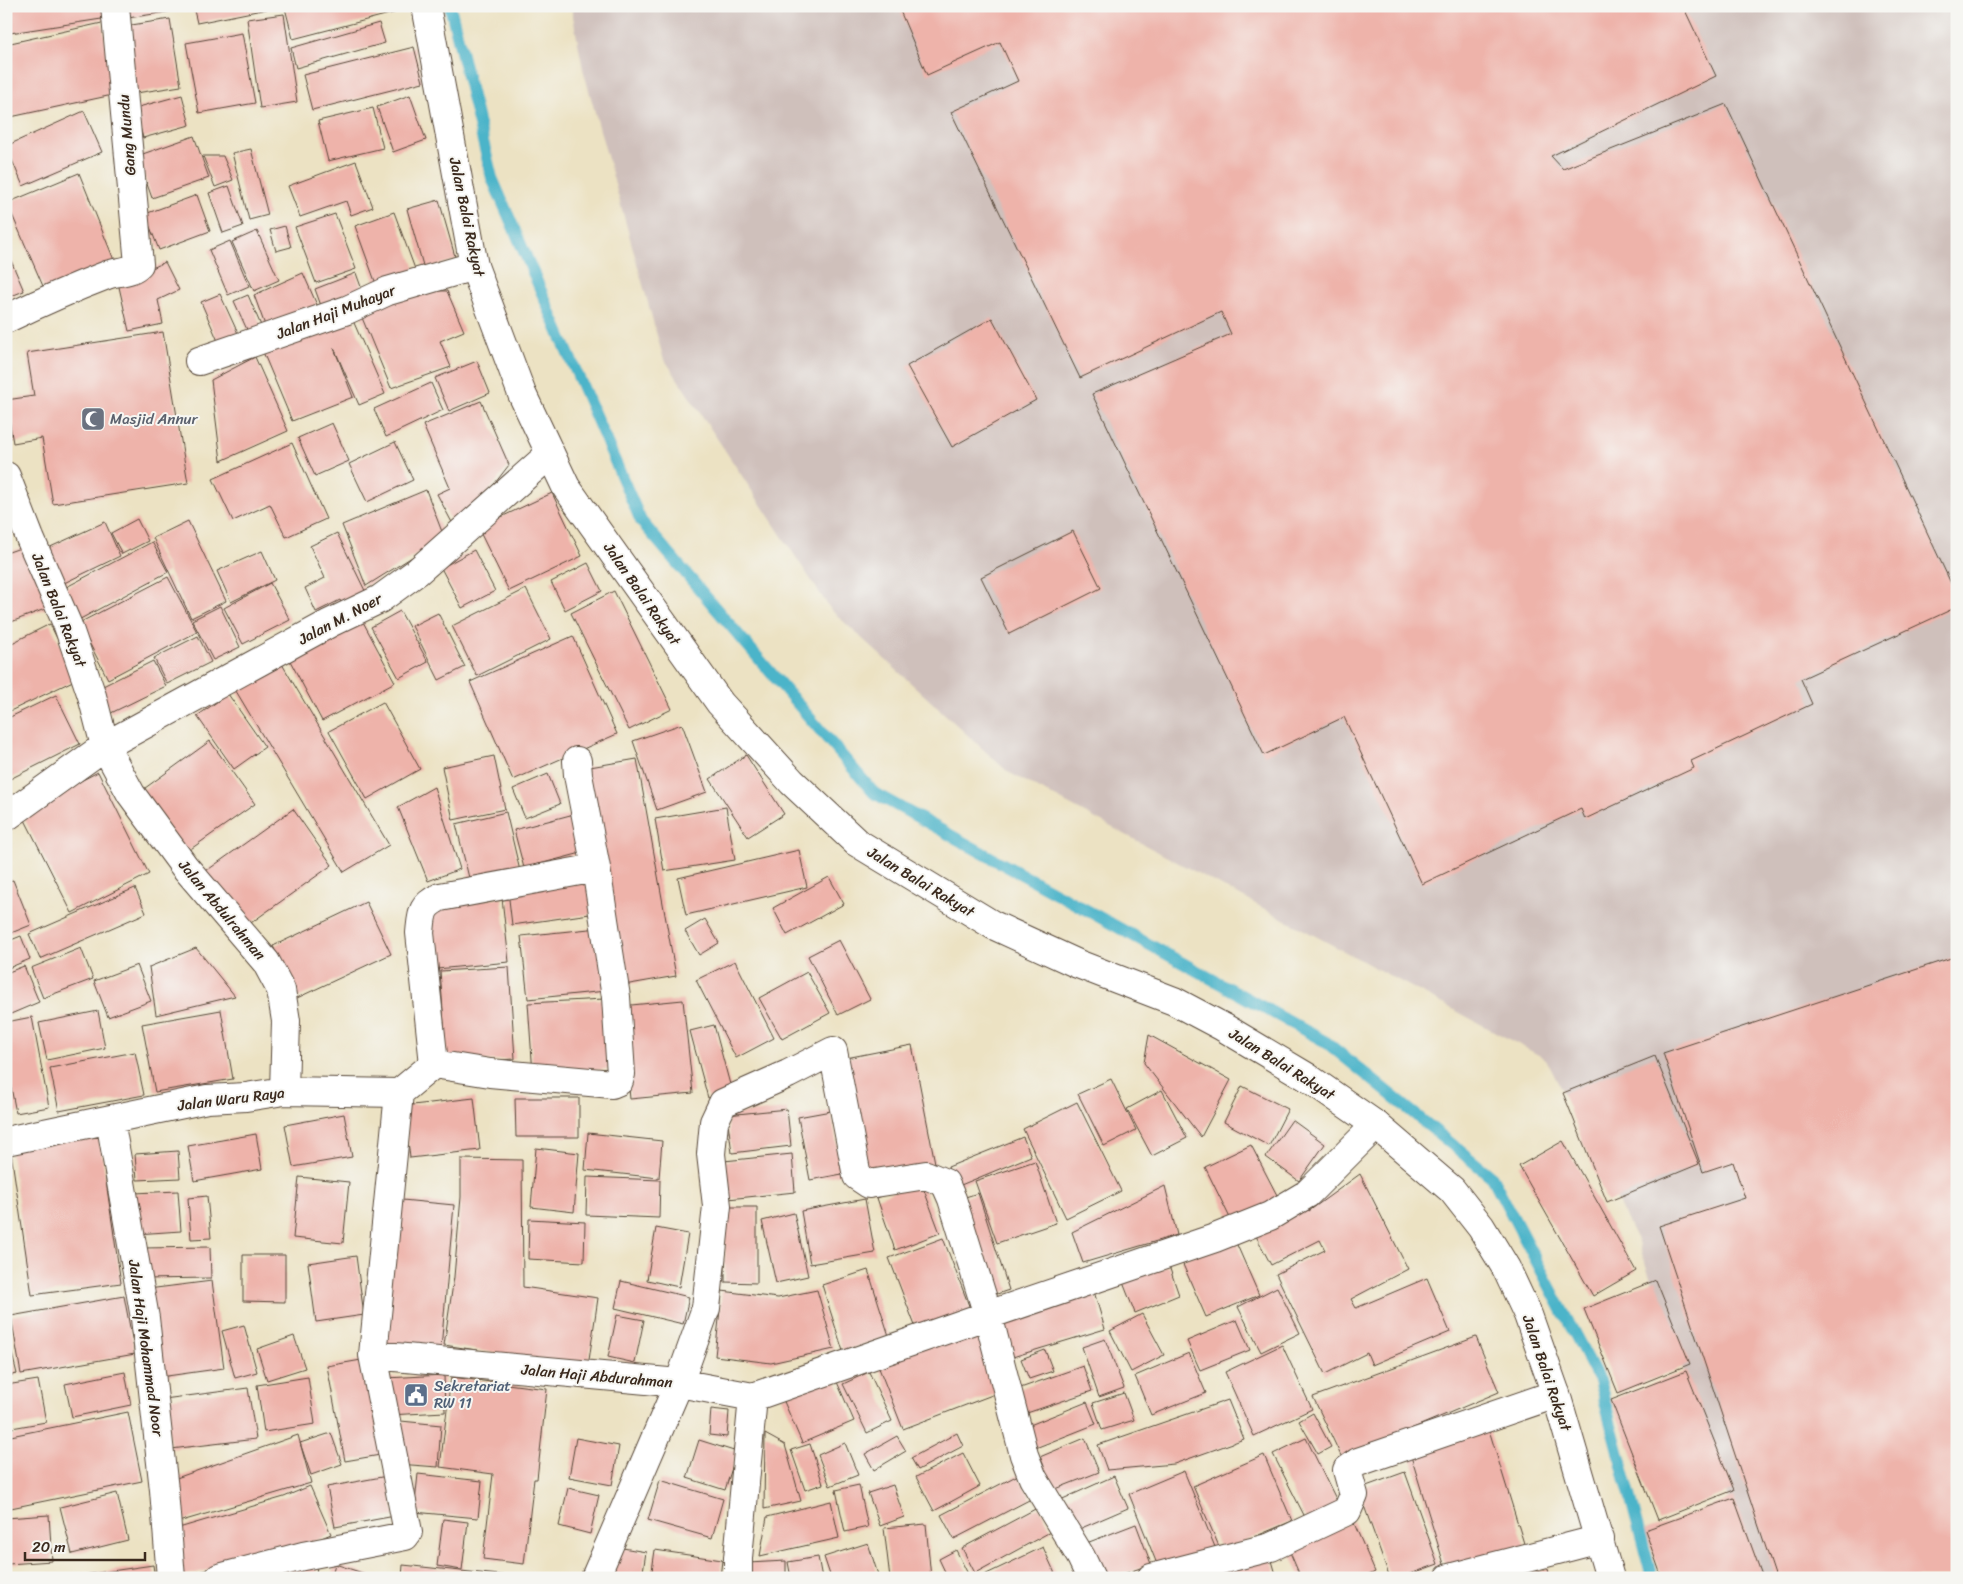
<svg xmlns="http://www.w3.org/2000/svg" width="1963" height="1584" font-family="Sriracha,sans-serif">
	<style>
		.industrial { fill: #cfc0bb }
		.lines { fill: none; stroke-linecap: round; stroke-linejoin: round }
		.stream { stroke: #4bb4c9; stroke-width: 12 }
		.building { fill: #eeb3aa }
		.minor-casing { stroke: #564637; stroke-width: 30 }
		.tertiary-casing { stroke: #564637; stroke-width: 30 }
		.minor { stroke: #fff; stroke-width: 28 }
		.tertiary { stroke: #fff; stroke-width: 28 }
		.labels { text-anchor: middle; dominant-baseline: central; stroke-width: 4; stroke-linejoin: round; paint-order: stroke }
		.street-label { font-size: 15px; fill: #3b2a1e; stroke: #f6f6f2 }
		.worship-label { font-size: 15px; fill: #5b616d; stroke: #f6f6f2; text-anchor: start }
		.service-label { font-size: 15px; fill: #4e5e75; stroke: #f6f6f2; text-anchor: start }
	</style>
	<rect width="100%" height="100%" fill="#f6f6f2"/>
	<filter id="ink" filterUnits="userSpaceOnUse"><feTurbulence type="fractalNoise" baseFrequency=".02" numOctaves="2"/><feDisplacementMap in="SourceGraphic" scale="10" xChannelSelector="R" yChannelSelector="G"/><feConvolveMatrix kernelMatrix="1 2 1 2 8 2 1 2 1" color-interpolation-filters="sRGB"/></filter>
	<filter id="wash" filterUnits="userSpaceOnUse"><feTurbulence type="fractalNoise" baseFrequency=".0096" numOctaves="4" result="noise"/><feDisplacementMap in="SourceGraphic" scale="20" xChannelSelector="R" yChannelSelector="G"/><feGaussianBlur stdDeviation="1.12" result="paint"/><feColorMatrix in="noise" values="0 0 0 0 0 0 0 0 0 0 0 0 0 0 0 0 0 1.4 0 .05"/><feComposite in="paint" operator="in"/></filter>
	<g filter="url(#wash)">
		<rect width="100%" height="100%" fill="#ece2c3"/>
		<path class="industrial" d="M571 6H1957V1578H1757L1637 1240 1546 1059 1008 772 831 610 663 357 583 69Z"/>
		<g class="lines">
			<path class="stream" d="M450 6 492 178 641 521 874 793 1326 1042 1492 1177 1599 1380 1652 1578"/>
		</g>
		<g id="blocks">
			<path class="building" d="M6 6H106L108 18 10 33Z
				M126 6H185L186 9 128 18Z
				M193 6H276L277 7 197 23Z
				M292 6H395L397 12 293 39 285 8Z
				M898 6H1683L1716 76 1551 156 1563 169 1726 104 1957 596V607L1801 679 1812 704 1691 761 1694 768 1585 819 1581 809 1422 884 1344 717 1264 755 1092 394 1231 334 1221 312 1080 378 951 112 1018 81 1000 42 927 75Z
				M284 14 297 102 260 108 247 19Z
				M170 19 181 86 136 93 125 26Z
				M102 23 117 94 6 118V44Z
				M379 23 385 43 296 68 291 48Z
				M242 33 255 103 199 113 186 43Z
				M414 47 423 82 312 110 303 75Z
				M182 95 190 125 143 138 135 108Z
				M410 95 426 140 393 152 377 107Z
				M373 108 383 148 328 161 318 121Z
				M84 111 102 152 23 186 6 146Z
				M194 136 209 178 152 198 137 156Z
				M251 149 268 215 249 220 232 153Z
				M203 156H223L233 180 215 187Z
				M356 161 373 207 351 215 346 201 300 217 288 186Z
				M79 173 116 265 46 293 7 203Z
				M229 186 243 226 223 233 209 193Z
				M197 195 210 231 159 250 145 214Z
				M439 200 456 260 424 269 407 209Z
				M394 212 415 269 376 284 355 226Z
				M335 214 356 269 316 283 295 227Z
				M285 226 291 247 276 251 270 230Z
				M257 231 279 280 254 291 232 242Z
				M230 241 249 286 228 295 209 250Z
				M6 249 24 291 6 298Z
				M165 262 179 290 158 300 163 324 129 331 117 278 146 271Z
				M303 273 317 305 266 328 254 295Z
				M356 273 365 298 324 314 315 289Z
				M403 290 447 291 464 331 440 341 451 367 391 388 358 308Z
				M220 294 241 340 221 348 201 302Z
				M248 295 262 328 249 334 234 301Z
				M351 316 385 394 359 405 334 348 353 397 292 421 263 352Z
				M992 318 1036 400 952 447 907 366Z
				M163 332 188 483 53 504 42 438 13 443 6 400 34 396 27 353Z
				M255 357 288 431 221 461 211 380Z
				M477 361 490 393 449 411 435 378Z
				M431 383 443 410 386 437 374 409Z
				M481 401 509 465 457 532 437 494 450 488 423 425Z
				M332 423 349 461 315 476 298 438Z
				M395 442 413 480 367 502 349 464Z
				M292 443 326 519 286 537 270 504 233 521 213 479Z
				M426 490 444 537 366 586 342 525Z
				M552 493 582 556 509 591 478 528Z
				M137 519 148 541 122 554 111 533Z
				M188 521 226 601 191 618 153 538Z
				M105 522 120 556 62 584 46 549Z
				M1073 531 1101 588 1009 634 981 577Z
				M337 533 369 599 344 611 340 600 316 612 305 588 325 578 310 546Z
				M152 542 168 572 71 624 55 593Z
				M26 546 50 607 6 624V553Z
				M474 550 495 591 462 608 441 568Z
				M262 551 275 580 231 602 217 571Z
				M588 563 602 591 565 610 551 582Z
				M168 577 197 632 108 679 79 623Z
				M270 583 290 620 243 644 224 608Z
				M526 589 551 639 477 676 452 626Z
				M614 591 672 709 629 730 571 613Z
				M220 606 240 647 213 660 192 620Z
				M400 611 428 662 399 678 371 627Z
				M438 613 465 667 439 680 412 626Z
				M361 618 395 682 322 721 288 657Z
				M50 624 77 679 6 713V646Z
				M198 636 211 662 167 684 154 658Z
				M573 636 617 734 513 780 470 682Z
				M279 659 389 845 344 872 233 686Z
				M153 661 166 686 111 713 99 688Z
				M228 694 265 747 234 769 197 716Z
				M56 695 80 744 6 781V719Z
				M383 702 420 769 367 799 329 731Z
				M682 724 707 792 657 810 633 741Z
				M210 741 255 804 185 853 141 791Z
				M746 755 784 814 748 837 710 779Z
				M494 756 505 809 453 820 442 767Z
				M637 759 676 976 624 985 584 768Z
				M98 772 149 874 72 913 21 812Z
				M548 774 560 804 525 818 513 789Z
				M434 787 460 869 428 881 398 807Z
				M726 807 735 860 664 871 655 819Z
				M293 809 332 865 241 930 202 874Z
				M506 812 520 871 470 882 456 824Z
				M574 814 585 852 524 868 514 830Z
				M799 850 807 887 686 915 678 878Z
				M829 877 844 904 787 935 773 908Z
				M13 880 31 925 6 935V882Z
				M592 880 597 913 512 925 508 891Z
				M135 888 146 913 40 959 29 934Z
				M502 898 509 962 437 969 430 905Z
				M366 902 391 954 297 998 273 946Z
				M705 919 719 943 699 955 685 931Z
				M599 928 606 991 528 999 521 936Z
				M21 936 30 959 6 969V942Z
				M839 940 870 999 838 1015 808 956Z
				M81 948 93 979 43 998 31 968Z
				M196 948 235 996 156 1015 149 967Z
				M1957 956V1578H1776L1659 1226 1745 1198 1733 1162 1703 1172 1663 1053Z
				M735 961 774 1038 736 1058 696 980Z
				M137 965 151 1001 108 1017 94 981Z
				M24 966 39 1002 6 1016V973Z
				M509 967 515 1059 447 1063 440 971Z
				M807 972 830 1013 782 1039 759 998Z
				M604 999 609 1069 533 1074 528 1003Z
				M683 1000 693 1093 630 1099 621 1006Z
				M221 1010 233 1079 155 1092 142 1024Z
				M98 1011 105 1048 47 1060 39 1023Z
				M32 1017 49 1107 16 1113 6 1061V1022Z
				M714 1025 732 1092 708 1098 690 1031Z
				M1149 1035 1231 1080 1201 1137 1144 1063Z
				M912 1045 935 1163 864 1177 841 1059Z
				M135 1052 144 1095 59 1111 50 1068Z
				M1655 1056 1699 1164 1607 1202 1563 1093Z
				M1111 1079 1136 1130 1104 1146 1078 1094Z
				M1242 1086 1288 1109 1269 1146 1224 1122Z
				M1162 1090 1187 1138 1152 1156 1127 1109Z
				M474 1098 480 1150 410 1158 404 1106Z
				M515 1098H579V1137H516Z
				M1077 1102 1121 1191 1066 1218 1023 1129Z
				M787 1109 791 1146 732 1153 727 1115Z
				M831 1111 842 1174 810 1180 798 1117Z
				M344 1114 352 1157 293 1167 285 1125Z
				M1292 1120 1325 1144 1299 1181 1266 1157Z
				M588 1133 662 1141 659 1178 585 1170Z
				M99 1134 121 1283 32 1295 10 1146Z
				M256 1134 262 1169 194 1181 188 1146Z
				M1023 1137 1031 1156 956 1187 948 1167Z
				M1563 1141 1636 1271 1593 1296 1519 1166Z
				M1251 1145 1279 1199 1232 1222 1205 1167Z
				M536 1148 579 1153 574 1212 531 1207Z
				M178 1151 180 1178 137 1180 135 1154Z
				M792 1154 795 1192 728 1199 724 1161Z
				M461 1159 522 1160 523 1287 598 1298 588 1367 444 1345 454 1277 461 1197Z
				M1035 1161 1056 1223 997 1243 975 1181Z
				M1360 1174 1408 1269 1351 1299 1356 1308 1427 1278 1450 1332 1372 1365 1367 1353 1325 1374 1276 1274 1325 1250 1320 1240 1271 1265 1255 1234 1307 1208 1309 1211Z
				M299 1177 349 1182 343 1243 293 1238Z
				M587 1177 660 1180 659 1218 586 1215Z
				M921 1182 940 1233 895 1250 877 1198Z
				M1165 1186 1177 1235 1083 1263 1072 1232Z
				M178 1191 181 1231 136 1234 134 1193Z
				M978 1193 1009 1290 988 1297 956 1200Z
				M207 1196 211 1238 191 1239 188 1198Z
				M392 1199 454 1205 441 1348 380 1343Z
				M865 1199 875 1253 810 1264 801 1211Z
				M725 1207H757V1283L725 1282Z
				M794 1213 808 1276 776 1283 762 1221Z
				M529 1219 585 1222 584 1262 528 1259Z
				M656 1228 688 1234 679 1287 647 1280Z
				M943 1238 971 1311 917 1331 889 1258Z
				M1234 1238 1259 1295 1206 1317 1181 1260Z
				M210 1247 211 1278 143 1279 142 1248Z
				M243 1255H285V1302L243 1301Z
				M356 1256 364 1315 316 1322 308 1263Z
				M1169 1266 1179 1295 1135 1313 1122 1280Z
				M868 1270 889 1336 843 1351 822 1285Z
				M1656 1280 1690 1364 1618 1393 1584 1309Z
				M212 1281 224 1368 160 1377 148 1289Z
				M621 1281 689 1297 683 1324 615 1308Z
				M1277 1287 1300 1333 1261 1352 1238 1307Z
				M1093 1288 1105 1329 1006 1359 999 1323Z
				M817 1290 834 1349 771 1363 715 1356 722 1291 778 1298Z
				M124 1296 135 1354 21 1374 11 1316Z
				M1142 1314 1164 1355 1131 1372 1110 1331Z
				M617 1315 644 1320 635 1363 608 1357Z
				M1237 1320 1250 1350 1200 1370 1187 1341Z
				M244 1325 257 1372 235 1378 222 1331Z
				M976 1327 1000 1392 903 1429 877 1363Z
				M6 1329 17 1374 6 1376Z
				M294 1336 305 1368 267 1380 257 1349Z
				M1476 1337 1499 1392 1342 1458 1313 1397Z
				M1105 1339 1124 1388 1099 1397 1082 1347Z
				M1282 1345 1312 1409 1254 1436 1225 1372Z
				M1045 1350 1053 1371 1029 1379 1021 1359Z
				M1189 1353 1206 1393 1151 1415 1135 1376Z
				M367 1359 386 1454 345 1461 327 1366Z
				M1083 1366 1092 1391 1021 1415 1012 1391Z
				M1686 1371 1734 1490 1658 1520 1611 1400Z
				M125 1372 131 1405 72 1417 65 1384Z
				M869 1372 892 1421 867 1433 843 1384Z
				M444 1375 445 1412 388 1415 386 1378Z
				M834 1375 854 1421 802 1443 782 1397Z
				M308 1377 315 1424 264 1432 257 1385Z
				M451 1377 547 1389 537 1479H534L524 1564 483 1559 493 1474 440 1467Z
				M38 1380 46 1422 6 1429V1385Z
				M248 1388 256 1439 171 1449 164 1399Z
				M1124 1393 1134 1420 1102 1430 1093 1403Z
				M1228 1400 1244 1439 1174 1464 1107 1470 1098 1445Z
				M1087 1402 1096 1424 1033 1449 1025 1427Z
				M711 1409 729 1411 727 1437 709 1435Z
				M128 1412 142 1481 6 1509V1437Z
				M1313 1413 1331 1447 1318 1454 1299 1421Z
				M401 1421 441 1425 438 1467 398 1464Z
				M1489 1430 1526 1550 1447 1574 1410 1453Z
				M331 1433 342 1464 311 1475 300 1443Z
				M957 1433 963 1446 918 1470 911 1458Z
				M765 1434 785 1445 801 1501 764 1509Z
				M298 1435 311 1483 175 1523 168 1481Z
				M897 1436 906 1451 874 1470 865 1454Z
				M576 1438 619 1446 612 1485 569 1477Z
				M1085 1438 1099 1472 1048 1492 1035 1459Z
				M1306 1438 1339 1505 1307 1521 1273 1454Z
				M699 1440 737 1452 725 1490 687 1478Z
				M845 1443 858 1475 830 1486 818 1455Z
				M810 1444 823 1484 805 1490 791 1450Z
				M963 1453 980 1486 934 1511 916 1477Z
				M1264 1455 1292 1521 1221 1551 1193 1486Z
				M1184 1471 1215 1547 1159 1569 1129 1494Z
				M1405 1472 1438 1564 1399 1578H1390L1358 1489Z
				M418 1474 482 1481 478 1518 414 1512Z
				M1018 1475 1031 1499 954 1539 941 1515Z
				M387 1476 395 1516 335 1527 327 1487Z
				M1114 1476 1128 1508 1070 1533 1056 1502Z
				M660 1480 723 1499 712 1538 648 1520Z
				M859 1485 868 1527 845 1532 836 1490Z
				M893 1485 904 1517 880 1526 868 1493Z
				M310 1486 331 1534 305 1545 180 1577 172 1530 284 1497Z
				M568 1488 599 1495 590 1534 559 1526Z
				M117 1493 128 1540 72 1554 60 1507Z
				M1734 1498 1763 1578H1662L1645 1530Z
				M831 1501 839 1538 760 1556 767 1517Z
				M1039 1507 1052 1531 975 1573 962 1548Z
				M49 1515 52 1561 8 1564 6 1518Z
				M443 1519 468 1522 462 1570 437 1566Z
				M1353 1521 1375 1572 1363 1578H1301L1289 1550Z
				M926 1524 931 1578H890L884 1528Z
				M1136 1524 1151 1564 1113 1578H1097L1084 1544Z
				M868 1543 879 1578H831L824 1557Z
				M617 1547 646 1552 642 1578H613Z
				M1043 1547 1057 1578H978Z
				M655 1550 722 1560 720 1578H651Z
				M956 1550 970 1578H948L939 1559Z
				M818 1557 822 1578H791L788 1562Z
				M1271 1557 1277 1578H1193Z
				M786 1561V1578H749L748 1563Z
				M317 1563 316 1578H251Z
				M335 1564 375 1577V1578H331Z
				M153 1565 155 1578H69V1577Z
				M403 1565 509 1576V1578H402Z
				M1548 1569 1550 1578H1517V1577Z"/>
		</g>
	</g>
	<g filter="url(#ink)">
		<use href="#blocks" fill-opacity="0" stroke="#564637" stroke-width="1"/>
		<g class="lines">
			<defs>
				<path id="minor" d="M6 319C39 303 73 288 107 275 118 271 130 273 139 264L115 6
					M199 361 347 310 388 291 474 266
					M6 476 30 538 68 626 92 696 105 746 131 794 184 866 266 962 281 990 286 1021 284 1091
					M6 817 105 746 330 623 380 599 417 572 550 454
					M434 1064 420 933C422 913 421 906 440 897L596 868 578 775 577 761
					M399 1093 373 1355 679 1383 753 1397
					M399 1093 434 1064 490 1073 612 1084 619 1081 621 1074 616 997 596 868
					M110 1120 145 1318 164 1490 171 1578
					M6 1141 207 1099 246 1097 284 1091 399 1093
					M753 1397 988 1315 1024 1455 1033 1478 1081 1557 1091 1578
					M219 1578 303 1556 405 1536 408 1532 373 1355
					M595 1578 679 1383 706 1308 717 1206 711 1154 714 1122 723 1103 788 1074 833 1051 857 1176 869 1184 926 1175 945 1183 952 1199 988 1315 1215 1238 1270 1216 1307 1194 1376 1125
					M738 1578V1558L753 1397
					M1151 1578 1271 1547 1347 1511 1354 1495 1347 1470 1358 1462 1556 1394
					M1449 1578 1600 1539"/>
				<path id="tertiary" d="M426 6 474 266 522 394 566 487 720 703 792 782 856 842 993 925 1078 964 1174 1001 1223 1027 1307 1077 1376 1125 1452 1190 1481 1227 1506 1268 1528 1315 1556 1394 1610 1578"/>
			</defs>
			<use href="#minor" class="minor-casing"/>
			<use href="#tertiary" class="tertiary-casing"/>
			<use href="#minor" class="minor"/>
			<use href="#tertiary" class="tertiary"/>
		</g>
	</g>
	<defs>
		<symbol id="mosque-square" viewBox="-11 -11 22 22"><rect x="-9" y="-9" width="18" height="18" rx="4" fill="#6b7280" stroke="#f6f6f2"/><path d="M3.5-4.9A6 6 0 1 0 3.5 4.9A5 5 0 1 1 3.5-4.9Z" fill="#fff"/></symbol>
		<symbol id="civic-square" viewBox="-11 -11 22 22"><rect x="-9" y="-9" width="18" height="18" rx="4" fill="#5c6f8a" stroke="#f6f6f2"/><path d="M-.6-6.5H3V-4.5H.6V-3L4-1V1h2V6H-6V1h2V-1L-.6-3ZM-1.2 2.5V6h2.4V2.5Z" fill="#fff"/></symbol>
	</defs>
	<g fill-rule="evenodd">
		<use href="#mosque-square" x="79" y="405" width="28" height="28"/>
		<use href="#civic-square" x="402" y="1381" width="28" height="28"/>
	</g>
	<g class="labels">
		<g class="street-label">
			<text transform="translate(127 135) rotate(-95)">Gang Mundu</text>
			<text transform="translate(467 217) rotate(78)">Jalan Balai Rakyat</text>
			<text transform="translate(336 312) rotate(-21)">Jalan Haji Muhayar</text>
			<text transform="translate(642 594) rotate(55)">Jalan Balai Rakyat</text>
			<text transform="translate(59 610) rotate(68)">Jalan Balai Rakyat</text>
			<text transform="translate(340 619) rotate(-28)">Jalan M. Noer</text>
			<text transform="translate(921 882) rotate(31)">Jalan Balai Rakyat</text>
			<text transform="translate(222 910) rotate(50)">Jalan Abdulrahman</text>
			<text transform="translate(1282 1064) rotate(32)">Jalan Balai Rakyat</text>
			<text transform="translate(231 1099) rotate(-7)">Jalan Waru Raya</text>
			<text transform="translate(146 1348) rotate(82)">Jalan Haji Mohammad Noor</text>
			<text transform="translate(1547 1373) rotate(71)">Jalan Balai Rakyat</text>
			<text transform="translate(597 1376) rotate(5)">Jalan Haji Abdurahman</text>
		</g>
		<g class="worship-label">
			<text x="110" y="419">Masjid Annur</text>
		</g>
		<g class="service-label">
			<text x="434" y="1386">Sekretariat<tspan x="434" dy="17">RW 11</tspan></text>
		</g>
	</g>
	<rect width="1963" height="1584" fill="none" stroke="#f6f6f2" stroke-width="25"/>
	<path d="M25 1552v8h120v-8" fill="none" stroke="#3b2a1e" stroke-width="2.5"/>
	<text x="32" y="1552" font-size="15" fill="#3b2a1e" stroke="#f6f6f2" stroke-width="4" paint-order="stroke">20 m</text>
</svg>
